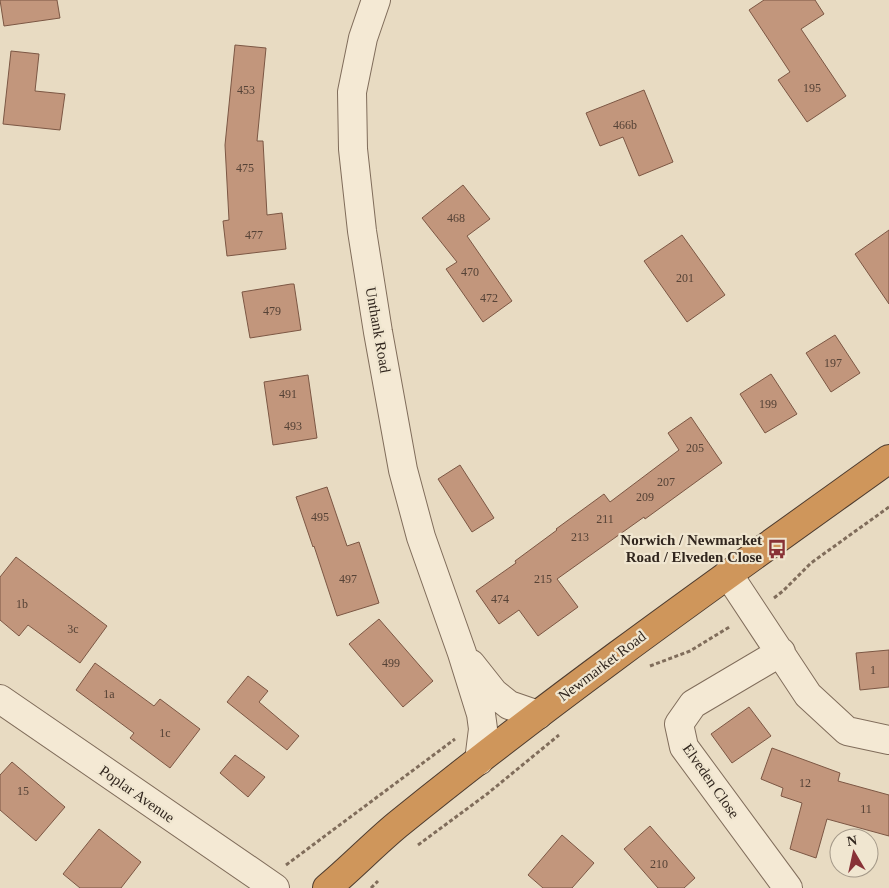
<svg xmlns="http://www.w3.org/2000/svg" width="889" height="888" font-family="'Times New Roman',serif">
	<style>
		.building { fill: #c2967c; stroke: #7c5744 }
		.lines { fill: none; stroke-linecap: round; stroke-linejoin: round }
		.minor-casing { stroke: #806d5b; stroke-width: 30 }
		.highway-casing { stroke: #4e3c2f; stroke-width: 30 }
		.path { stroke: #806d5b; stroke-width: 3; stroke-dasharray: 4 2.5; stroke-linecap: butt }
		.minor { stroke: #f4e9d4; stroke-width: 28 }
		.highway { stroke: #cf965b; stroke-width: 28 }
		.labels { text-anchor: middle; dominant-baseline: central; stroke-width: 4.5; stroke-linejoin: round; paint-order: stroke }
		.number-label { font-size: 12px; fill: #554236 }
		.street-label { font-size: 15px; fill: #31261e; stroke: #f0e6d0 }
		.poi-label { font-size: 15px; font-weight: bold; fill: #31261e; stroke: #f0e6d0; text-anchor: end }
	</style>
	<rect width="100%" height="100%" fill="#e8dbc2"/>
	<path class="building" d="M0 0H57L60 18 4 26Z
		M764 0H815L824 14 801 29 846 96 807 122 778 80 790 72 749 10Z
		M235 45 266 48 257 141H263L267 215 282 213 286 249 227 256 223 221 229 220 225 145Z
		M11 51 39 54 35 91 65 94 60 130 3 124Z
		M644 90 673 162 639 176 623 137 600 146 586 113Z
		M463 185 490 219 467 236 512 301 483 322 446 269 457 262 422 218Z
		M889 230V304L855 254Z
		M682 235 725 295 687 322 644 261Z
		M291 284H294L301 330 250 338 242 292Z
		M835 335 860 373 831 392 806 353Z
		M771 374 797 414 765 433 740 394Z
		M308 375 317 438 273 445 264 382Z
		M691 417 722 463 645 519 644 517 557 579 578 607 538 636 519 610 499 624 476 591 516 563 515 561 557 530 556 529 604 494 610 502 679 450 668 433Z
		M460 465 494 518 472 532 438 479Z
		M327 487 347 546 359 542 379 603 337 616 314 546 313 547 296 497Z
		M16 557 107 626 80 663 28 625 19 636 0 620V577Z
		M379 619 433 681 403 707 349 644Z
		M889 650V687L860 690 856 653Z
		M95 663 154 706 160 699 200 729 170 768 130 738 134 733 76 690Z
		M248 676 268 691 259 702 299 736 287 750 227 702Z
		M749 707 771 736 732 763 711 734Z
		M772 748 840 773 838 781 889 795V836L827 819 816 858 790 849 802 803 781 796 783 788 761 779Z
		M235 755 265 777 248 797 220 773Z
		M12 762 65 807 36 841 0 810V775Z
		M650 826 695 878 684 888H658L624 849Z
		M99 829 141 862 121 888H80L63 874Z
		M562 835 594 863 572 888H543L528 875Z"/>
	<g class="lines">
		<defs>
			<path id="minor" d="M376 0 363 38 352 92 353 149 362 231 378 332 403 470 421 537 462 653 481 714 483 729 479 761
				M728 574 808 695 847 731 889 740
				M781 652 693 704 679 724 684 747 788 888
				M471 664 494 693 509 705 538 715
				M0 699 275 888"/>
			<path id="highway" d="M327 888C351 868 373 845 397 825 556 696 723 578 889 459"/>
		</defs>
		<use href="#minor" class="minor-casing"/>
		<use href="#highway" class="highway-casing"/>
		<path class="path" d="M774 598 783 591 811 563 889 507
			M650 666 690 651 731 626
			M418 845 487 794 559 735
			M286 865 455 739
			M371 888 378 881"/>
		<use href="#minor" class="minor"/>
		<use href="#highway" class="highway"/>
	</g>
	<defs>
		<symbol id="bus-bare" viewBox="-9 -9 18 18"><path d="M-5-6H5V4H4V6H2V4H-2V6H-4V4H-5ZM-3.5-4V0h7V-4ZM-3.5 1.2v1.5H-2V1.2ZM2 1.2v1.5H3.5V1.2Z" fill="#883237" stroke="#f0e6d0" stroke-width="2.5" paint-order="stroke"/></symbol>
	</defs>
	<g fill-rule="evenodd">
		<use href="#bus-bare" x="763" y="535" width="28" height="28"/>
	</g>
	<g class="labels">
		<g class="number-label">
			<text x="812" y="88">195</text>
			<text x="246" y="90">453</text>
			<text x="625" y="125">466b</text>
			<text x="245" y="168">475</text>
			<text x="456" y="218">468</text>
			<text x="254" y="235">477</text>
			<text x="470" y="272">470</text>
			<text x="685" y="278">201</text>
			<text x="489" y="298">472</text>
			<text x="272" y="311">479</text>
			<text x="833" y="363">197</text>
			<text x="288" y="394">491</text>
			<text x="768" y="404">199</text>
			<text x="293" y="426">493</text>
			<text x="695" y="448">205</text>
			<text x="666" y="482">207</text>
			<text x="645" y="497">209</text>
			<text x="320" y="517">495</text>
			<text x="605" y="519">211</text>
			<text x="580" y="537">213</text>
			<text x="348" y="579">497</text>
			<text x="543" y="579">215</text>
			<text x="500" y="599">474</text>
			<text x="22" y="604">1b</text>
			<text x="73" y="629">3c</text>
			<text x="391" y="663">499</text>
			<text x="873" y="670">1</text>
			<text x="109" y="694">1a</text>
			<text x="165" y="733">1c</text>
			<text x="805" y="783">12</text>
			<text x="23" y="791">15</text>
			<text x="866" y="809">11</text>
			<text x="659" y="864">210</text>
		</g>
		<g class="street-label">
			<text transform="translate(378 330) rotate(80)">Unthank Road</text>
			<text transform="translate(602 666) rotate(-37)">Newmarket Road</text>
			<text transform="translate(711 781) rotate(55)">Elveden Close</text>
			<text transform="translate(137 794) rotate(35)">Poplar Avenue</text>
		</g>
		<g class="poi-label">
			<text x="762" y="540">Norwich / Newmarket<tspan x="762" dy="17">Road / Elveden Close</tspan></text>
		</g>
	</g>
	<g transform="translate(854 853) rotate(351)"><circle r="24" fill="#f0e6d0" stroke="#a49989"/>
	<path d="M0-4L9 19L0 12L-9 19Z" fill="#883237"/>
	<text y="-8" font-size="14" font-weight="bold" text-anchor="middle" fill="#31261e">N</text>
	</g>
</svg>
